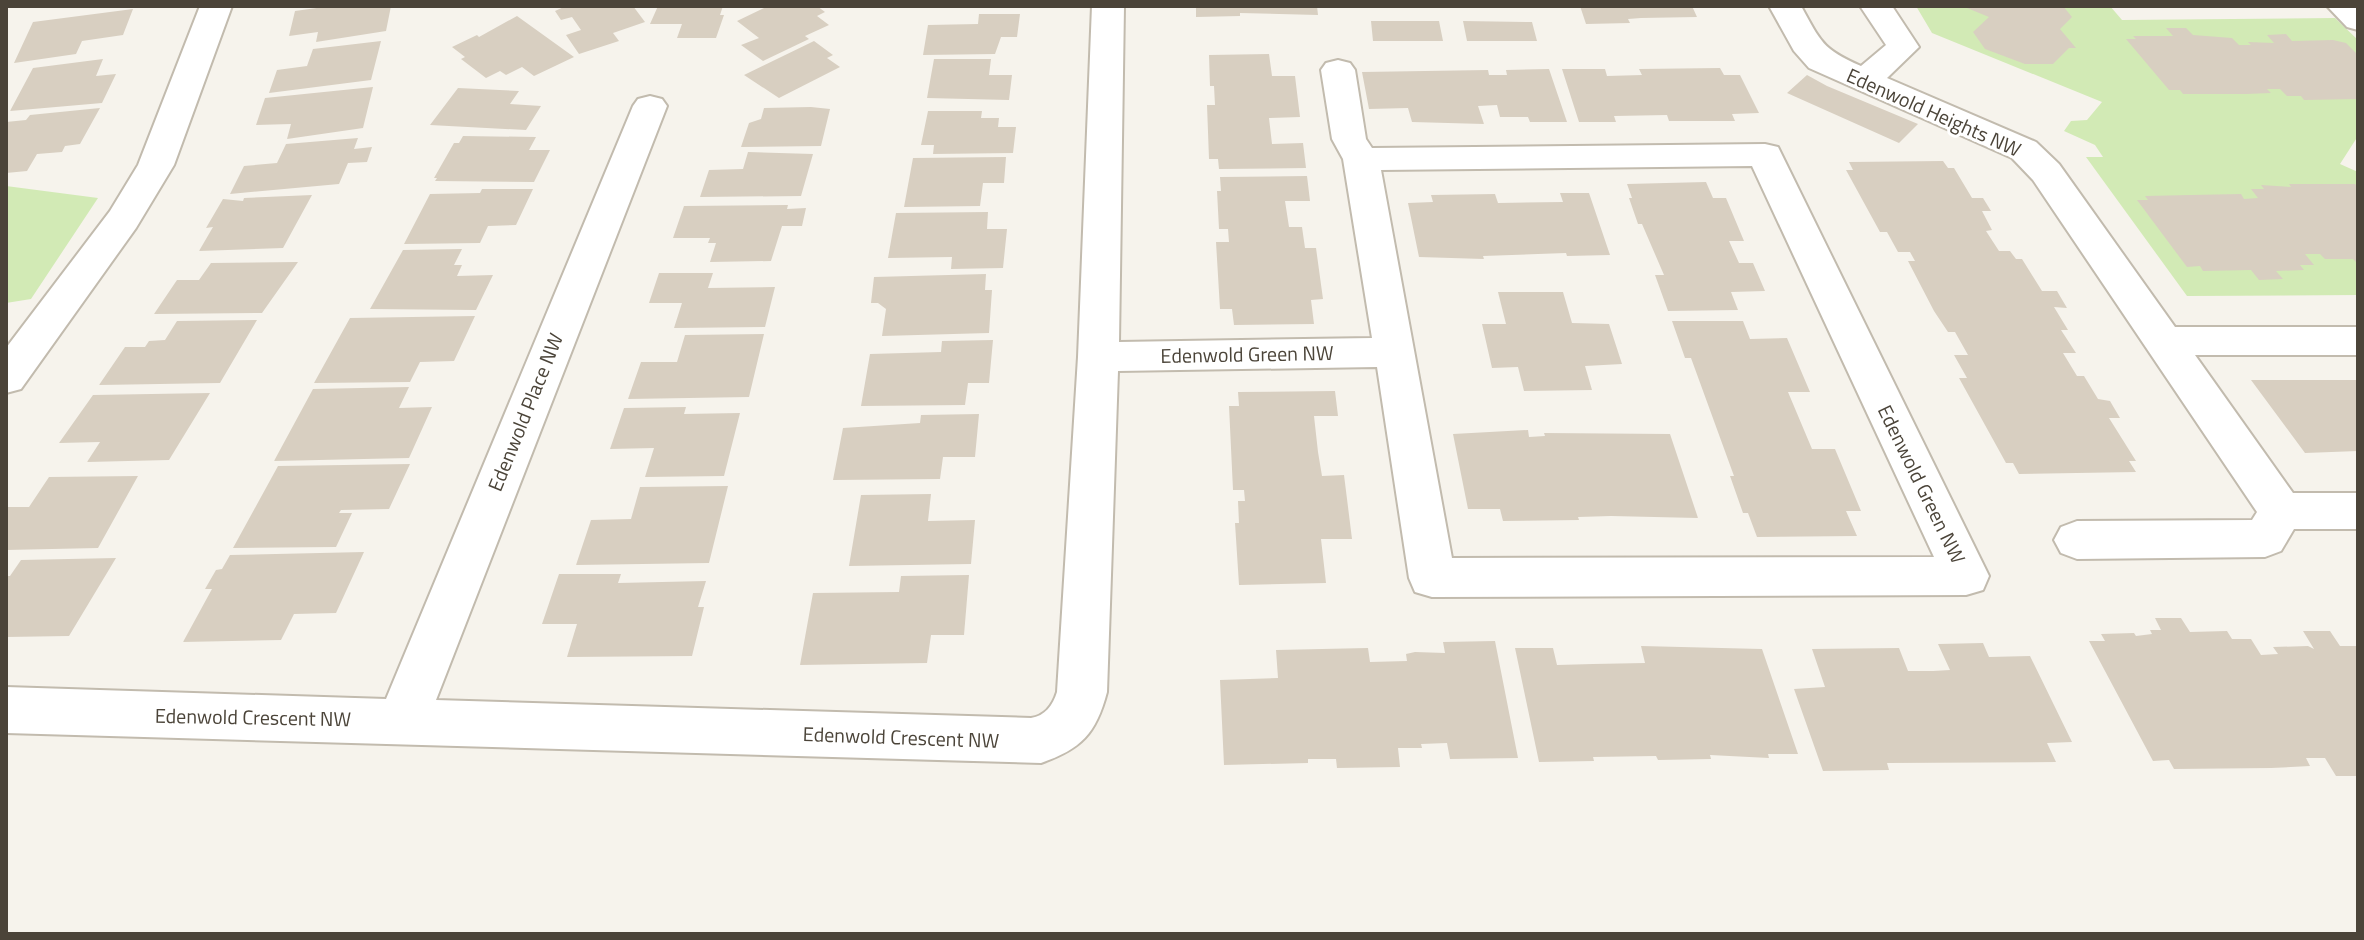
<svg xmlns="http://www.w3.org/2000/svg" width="2364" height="940" font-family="'Titillium Web',sans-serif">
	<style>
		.green { fill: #d2eab5 }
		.building { fill: #d8cfc1 }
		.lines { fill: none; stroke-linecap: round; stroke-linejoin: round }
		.minor-casing { stroke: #c2bbae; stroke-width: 4 }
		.minor { fill: #fff; fill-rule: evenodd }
		.labels { text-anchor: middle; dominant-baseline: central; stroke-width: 6; stroke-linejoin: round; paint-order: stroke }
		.street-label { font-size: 20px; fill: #4b4439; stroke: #fff }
	</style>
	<rect width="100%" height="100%" fill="#f6f3ec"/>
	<path class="green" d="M1916 6H2110L2122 20 2335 18 2358 40V136L2340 164 2358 172V295L2187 296 2086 157H2103L2095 145 2064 131 2071 121 2087 120 2102 102 1932 33Z
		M6 186 98 198 31 299 6 303Z"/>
	<path class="building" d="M331 6H391L386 31 316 42 318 32 289 36 295 11Z
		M566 6H633L645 22 613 33 619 41 579 54 566 35 581 30 572 17 561 20 555 11Z
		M658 6H723L720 15H724L716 38H677L682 24H650Z
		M768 6H817L825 12 817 16 829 25 805 36 809 39 763 61 741 45 759 38 737 21Z
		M1196 6H1317L1318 15 1240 13V16L1196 17Z
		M1580 6H1692L1697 17 1641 18 1628 19 1630 23 1586 24Z
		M1962 6H2063L2072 17 2060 29 2076 48H2069L2053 64H2025L1985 49 1973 32 1989 17Z
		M133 9 123 35 82 41 76 54 14 63 33 22Z
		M979 14H1020L1017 37H1001L995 54 923 55 928 25 978 24Z
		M517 16 574 57 534 76 522 67 506 75 500 71 486 78 461 59 465 57 452 47 477 35 479 37Z
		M1371 21H1439L1443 41H1373Z
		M1463 21 1532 22 1537 41H1467Z
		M2166 28H2186L2193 35 2232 38 2239 45H2251L2248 42 2274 43 2267 35 2286 34 2292 41 2333 40 2346 43 2358 55V99L2304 100 2301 96H2287L2280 89H2267L2271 93 2246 94H2183L2180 90H2169L2126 39H2136L2133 36H2173Z
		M381 41 371 80 269 93 277 70 307 66 313 49Z
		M814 41 833 55 827 58 840 67 779 98 744 75Z
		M1269 54 1272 76H1295L1300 117 1269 118 1272 144 1303 143 1306 168 1219 169 1218 159H1209L1207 105H1215L1214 86H1210L1209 55Z
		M103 59 96 76 116 74 102 103 10 111 33 68Z
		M934 59H991L989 75H1012L1009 100 927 98Z
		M1720 68 1724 75H1740L1759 113 1732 114 1735 121H1669L1667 115 1614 116 1616 122H1579L1562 69H1605L1607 76 1642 75 1639 69Z
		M1549 69 1567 122H1530L1528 117H1500L1497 105 1478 106 1484 124 1412 122 1408 108 1369 109 1362 72 1488 70 1489 75H1507L1506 70Z
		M1807 75 1827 86 1918 124 1899 143 1787 93Z
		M373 87 363 128 287 139 291 124 256 125 265 98Z
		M458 88 519 91 510 104 541 106 526 130 430 125Z
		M811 107 830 109 821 146 741 147 749 123 761 119 764 108Z
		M100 108 80 144 65 146 62 152 37 154 27 171 6 173V122L26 120 30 115Z
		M928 111H982L981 118H999L998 127H1016L1013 153 933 154 934 145H921Z
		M463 136 536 137 529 150H550L534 182 435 181 437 178H434L454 143H459Z
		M358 138 354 149 372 147 367 162 348 163 339 184 230 194 244 166 277 163 286 144Z
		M748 152 813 154 801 196 700 197 709 170 743 169Z
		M1006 157 1004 183H983L980 206 904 207 913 158Z
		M1943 161 1948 168H1954L1972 198H1983L1991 211H1982L1992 230 1986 231 1999 251H2010L2016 259H2022L2042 291H2057L2067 308 2054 307 2068 330H2061L2076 353H2063L2077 376H2084L2098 399 2110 401 2120 418H2109L2136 461H2129L2136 472 2019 474 2013 463H2006L1959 378H1967L1954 355H1968L1955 332H1948L1934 311 1908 261H1915L1910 252H1898L1887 232H1880L1846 170H1853L1849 162Z
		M1307 176 1310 201H1285L1289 227H1302L1305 248H1316L1323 299 1311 300 1314 324 1234 325 1232 309H1220L1216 242H1229L1228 229H1219L1217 191H1221L1220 177Z
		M1706 182 1713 198H1726L1744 241H1729L1739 263H1753L1765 291 1731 292 1738 310 1668 311 1655 275H1664L1642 224H1638L1629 198H1632L1627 184Z
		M2289 184H2355L2358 187V264L2353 259H2325L2320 254H2305L2314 265H2300L2304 270 2276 271 2283 279 2259 280 2251 270 2203 271 2200 266 2187 267 2137 200H2148L2145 196 2191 195 2241 194 2244 199 2258 198 2251 189H2264L2261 185 2291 187Z
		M482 189H533L516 225 488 226 480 243 404 244 430 194 480 193Z
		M1560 193H1589L1610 255 1567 256 1566 253 1483 256 1484 259 1419 257 1408 203 1433 202 1431 195 1495 194 1498 203 1563 202Z
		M312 195 283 248 199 251 213 227 206 228 223 199 243 201 244 198Z
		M788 205 787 209 806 208 802 226H782L771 261 710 262 716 243H708L710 238H673L684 206Z
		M988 212 987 229H1007L1003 268 951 269 952 257 888 258 896 213Z
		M462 249 454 265H462L457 276 493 275 476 310 370 309 403 250Z
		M298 262 262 313 154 314 177 280H199L211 263Z
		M659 273H713L708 288 775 287 765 327 674 328 682 303H649Z
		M986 274 985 290H992L989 333 882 336 886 309 878 303H871L874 277Z
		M1498 292H1563L1572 323 1609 324 1622 364 1585 366 1592 390 1524 391 1518 367 1492 368 1482 324H1506Z
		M475 316 454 361 420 362 410 382 314 383 350 318Z
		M257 320 220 383 99 385 125 347H145L149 341 165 340 177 321Z
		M1672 321H1743L1750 339 1787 338 1810 392H1788L1812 449H1835L1861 511H1846L1857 536 1757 537 1748 513H1743L1730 476H1734L1691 358H1685Z
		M764 334 749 397 628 399 641 362H677L685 335Z
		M993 340 989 383H968L965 405 861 406 870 354 941 352 942 341Z
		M2251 380H2358V451L2305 453Z
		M409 387 399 408 432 407 409 458 274 461 313 389Z
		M1335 391 1338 416H1314L1318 452 1322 476 1344 475 1352 539H1321L1326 583 1239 585 1235 523H1239L1238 501H1245L1244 490H1233L1229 406H1239L1238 392Z
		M210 393 169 460 87 462 100 442 59 443 93 395Z
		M686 407 684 414 740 413 724 476 645 477 654 448 610 449 624 408Z
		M979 414 975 457H943L940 479 833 480 843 428 920 423 921 415Z
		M1528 430 1529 437 1545 436 1544 433 1670 434 1698 518 1611 516 1578 517 1579 520 1503 521 1500 509H1468L1453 434Z
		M410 464 389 509 341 510 339 513H352L336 547 233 548 278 466Z
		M138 476 98 548 6 550V507H29L49 477Z
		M728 486 709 563 576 565 591 520 631 519 640 487Z
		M931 494 928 521 975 520 971 564 849 566 861 495Z
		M364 552 336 613 294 614 281 640 183 642 212 589H205L216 570 222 569 230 555Z
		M116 558 69 636 6 637V576H10L21 560Z
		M559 574H621L618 583 706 581 698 607H704L692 656 567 657 577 624H542Z
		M969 575 964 635H931L927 663 800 665 813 593 899 592 901 576Z
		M2155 618H2181L2190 632 2227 631 2232 639H2251L2261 655 2278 654 2273 647 2308 646 2314 649 2303 631H2330L2340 646H2358V776H2336L2325 758H2306L2310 766 2271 768 2174 769 2169 760 2153 761 2089 641H2105L2101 634 2134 633 2136 636 2152 634 2150 630H2161Z
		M1495 641 1518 758 1450 759 1447 743 1421 744 1422 748H1398L1400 767 1337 768 1336 759H1308V763L1224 765 1220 680 1278 678 1276 650 1368 648 1370 662 1407 661 1406 654 1415 652 1445 653 1443 642Z
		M1983 643 1989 657 2030 656 2072 742 2047 743 2056 762 1887 763 1889 770 1823 771 1794 689 1825 687 1812 649 1899 648 1908 671H1933L1950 670 1938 644Z
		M1641 646 1762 649 1798 754H1768L1769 758 1710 755 1711 759 1658 760 1656 756 1593 757 1594 761 1539 762 1515 648H1553L1557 665 1593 664 1645 663Z"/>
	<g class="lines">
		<defs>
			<path id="minor" d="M200 6H232L174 165 136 228 21 389 6 393V348L110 211 138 165Z
				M1092 6H1124L1119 342 1372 338 1343 159 1332 139 1321 70 1326 63 1338 60 1350 63 1355 70 1366 139 1372 148 1765 144 1778 147 1989 576 1983 590 1966 595 1432 597 1415 592 1409 578 1377 367 1118 371 1107 692C1096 734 1081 749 1041 763L6 733V687L386 699 633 106 638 99 650 96 662 99 667 106 436 700 1031 718C1045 716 1053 705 1057 692L1078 357ZM1752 166 1934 557 1452 558 1381 170Z
				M1769 6H1801C1821 42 1822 49 1861 66L1886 45 1860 6H1892L1919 47 1887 78 2036 142 2059 164 2175 327H2358V355H2195L2293 493H2358V529H2294L2281 551 2265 557 2077 559 2061 553 2054 540 2061 527 2077 521 2252 520 2257 512 2033 180 2012 158 1809 68 1794 51Z
				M2327 6H2358V30L2347 27Z"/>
		</defs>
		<use href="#minor" class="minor-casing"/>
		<use href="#minor" class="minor"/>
	</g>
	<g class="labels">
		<g class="street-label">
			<text transform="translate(1934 112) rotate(24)">Edenwold Heights NW</text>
			<text transform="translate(1247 354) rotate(-1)">Edenwold Green NW</text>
			<text transform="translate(525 412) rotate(-68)">Edenwold Place NW</text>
			<text transform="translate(1922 484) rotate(64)">Edenwold Green NW</text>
			<text transform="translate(253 717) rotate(1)">Edenwold Crescent NW</text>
			<text transform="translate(901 737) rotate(2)">Edenwold Crescent NW</text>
		</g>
	</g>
	<rect width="2364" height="940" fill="none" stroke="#4b4439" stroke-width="16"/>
</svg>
